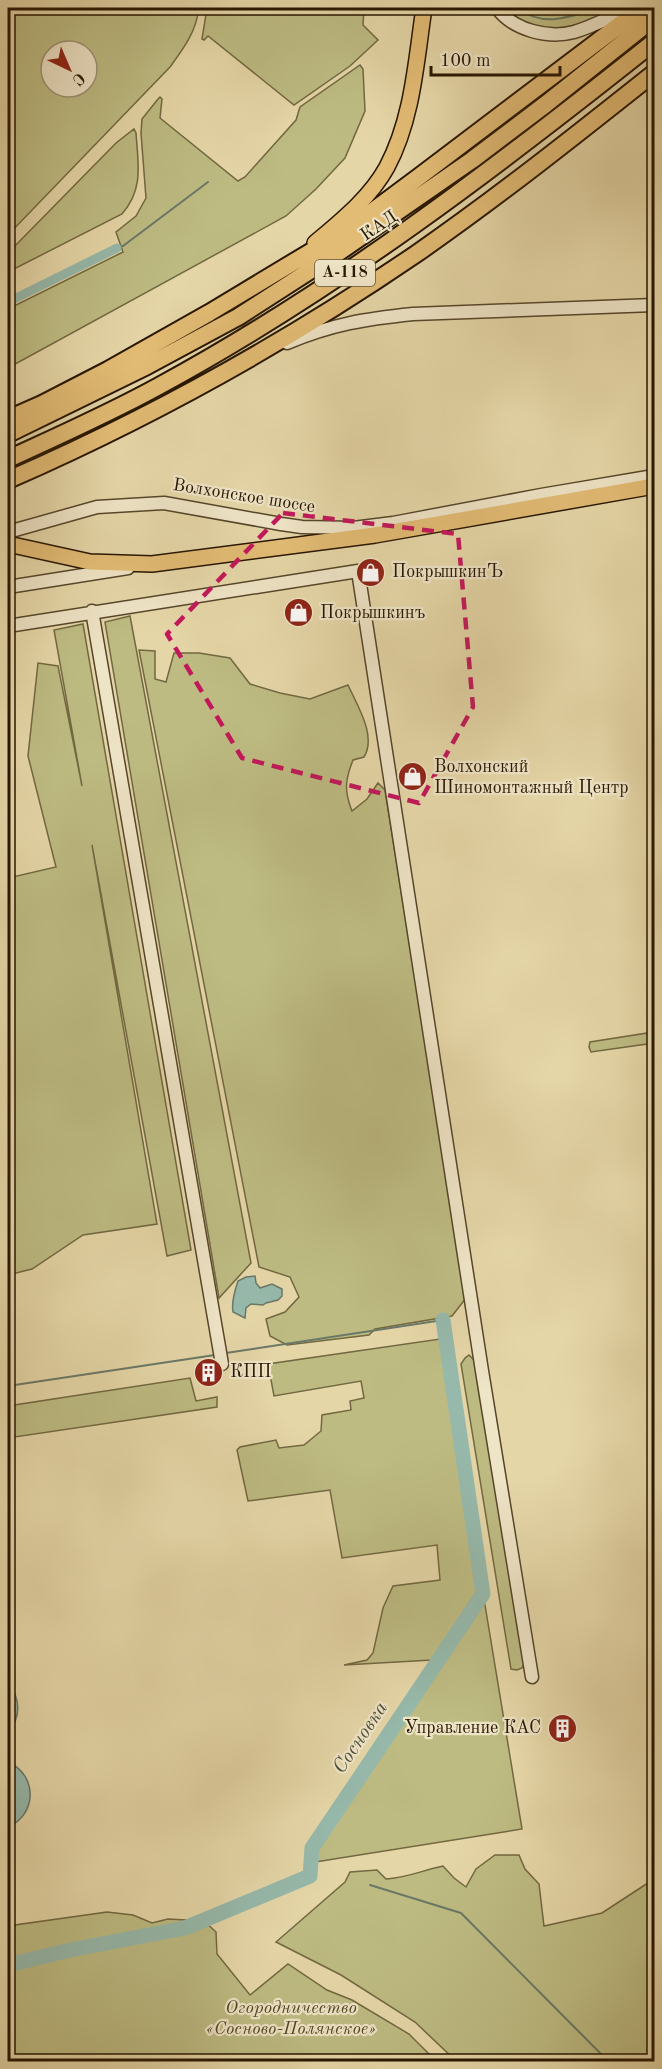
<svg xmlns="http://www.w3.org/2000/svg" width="662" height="2069" font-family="'Old Standard TT',serif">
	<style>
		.green { fill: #bdbb82; stroke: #726841; stroke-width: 1.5; fill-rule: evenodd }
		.water { fill: #96b9ab; stroke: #6a7867; stroke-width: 1.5 }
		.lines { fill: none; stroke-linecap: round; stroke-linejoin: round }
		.stream { stroke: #6a7867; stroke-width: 2 }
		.canal { stroke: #96b9ab; stroke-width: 9 }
		.river { stroke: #96b9ab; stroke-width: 15 }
		.minor-casing { stroke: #56462a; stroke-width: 15 }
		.major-casing { stroke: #271600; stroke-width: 18 }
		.highway-casing { stroke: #271600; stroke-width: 20 }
		.minor { stroke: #eee4c6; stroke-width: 12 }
		.major { stroke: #e2bb74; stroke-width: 15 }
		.highway { stroke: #e2bb74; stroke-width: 16 }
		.marked { fill: none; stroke: #c2185b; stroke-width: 4.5; stroke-dasharray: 12 8; stroke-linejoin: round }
		.labels { text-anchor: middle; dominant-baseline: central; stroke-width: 4.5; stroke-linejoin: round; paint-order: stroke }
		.shield { fill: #eee4c6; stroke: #63543b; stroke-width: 1.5 }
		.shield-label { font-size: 16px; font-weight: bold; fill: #271600 }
		.street-label { font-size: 18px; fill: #271600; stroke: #eee4c6 }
		.poi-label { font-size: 18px; fill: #271600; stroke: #eee4c6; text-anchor: start }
		.park-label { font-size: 18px; font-style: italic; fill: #544827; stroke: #eee4c6 }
		.water-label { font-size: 20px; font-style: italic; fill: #4e4f3c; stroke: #eee4c6 }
	</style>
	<rect width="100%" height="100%" fill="#e5d6a7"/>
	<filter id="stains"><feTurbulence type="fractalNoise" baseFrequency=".00333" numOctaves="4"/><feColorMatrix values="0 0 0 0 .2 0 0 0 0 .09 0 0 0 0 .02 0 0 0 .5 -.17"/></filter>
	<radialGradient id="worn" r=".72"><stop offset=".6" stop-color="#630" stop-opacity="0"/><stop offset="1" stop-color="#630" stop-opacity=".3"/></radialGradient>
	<path class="green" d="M8 8H199C196 32 184 48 170 67L8 235ZM51 51H87V87H51Z
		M207 8H364L363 25 378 40 350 66 294 105 208 36 204 40 202 39Z
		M505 8H618C610 13 601 16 592 20 559 32 532 33 505 8Z
		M360 65 363 69 365 111 345 158 316 189 286 216 8 368V309L123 252 116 232 136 216 146 198 141 133 142 119 158 99 160 97 162 99 160 118 238 181 245 177 296 120 300 107Z
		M134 129 136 133C138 164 144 189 122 214L8 272V253L116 143Z
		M130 616 251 1263 219 1298 105 622Z
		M83 624 191 1250 167 1256 92 845 157 1224 83 1235 32 1269 8 1275V878L56 867 28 756 38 663 58 666 82 786 54 630Z
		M139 650 155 651V679L166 682 174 653H199L230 658 250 684 280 693 310 699 348 685C357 705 377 736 364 757L353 760C345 780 344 791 352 811L367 799 378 783 385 790 466 1298 452 1316 375 1329 369 1335 287 1345 270 1336 266 1319 285 1312 299 1297 290 1277 259 1267Z
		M654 1032V1043L591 1052 589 1047 590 1042Z
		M440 1339 479 1588 432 1660 344 1665 367 1660 373 1653 383 1608 393 1586 440 1580 437 1545 342 1558 330 1490 248 1501 237 1450 240 1447 276 1440 279 1448 304 1445 321 1431 322 1415 351 1410 350 1401 364 1398 361 1381 274 1396 268 1364Z
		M469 1355 474 1360 525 1661 522 1668 517 1670 511 1669 461 1364 465 1358Z
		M190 1378 196 1401 217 1397V1407L8 1438V1406Z
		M484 1599 522 1829 309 1863Z
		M495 1855H519L525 1869 539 1884 544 1926 602 1913 654 1879V2061H456L415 2022 341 1975 276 1942 345 1882 350 1872 377 1870 386 1879C406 1878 424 1870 443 1866L454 1878 466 1887 476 1869Z
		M107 1912 133 1915 152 1923 168 1919 204 1921 216 1932 217 1954 250 1995 288 1964 327 1990 352 2000 409 2034 436 2061H8V1926Z"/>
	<path class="water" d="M255 1276 256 1283 260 1288 272 1284 282 1289V1296L278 1300 266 1303 263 1305 251 1304 246 1308 245 1318 233 1312C231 1302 235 1290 238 1281L246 1277Z
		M8 1683C21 1699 21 1717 8 1733Z
		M8 1762C38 1775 37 1815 8 1827Z"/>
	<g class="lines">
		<path class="stream" d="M517 8C542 26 562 19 589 11
			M117 248 123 246 208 182
			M226 1353 443 1320
			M8 1386 215 1355
			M370 1885 461 1913 609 2062"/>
		<path class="canal" d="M8 302 117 248"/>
		<path class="river" d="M8 1965 70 1950 185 1928 310 1876 312 1848 483 1594 443 1320"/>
		<defs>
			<path id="minor" d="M497 8C513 30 548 39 574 32 594 26 612 16 631 8
				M287 343C333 324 365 319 413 314L654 305
				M8 532 97 507 164 503 281 524 302 527 353 528 393 523 541 495 654 476
				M8 587 128 568
				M92 611 222 1364
				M8 626 358 571 482 1371 532 1677"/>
			<path id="major" d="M315 243C341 221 370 198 387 167 413 118 416 61 424 8
				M8 544 90 562 152 564 375 535 654 486"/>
			<path id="highway" d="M8 419 42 404 108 370 209 313 317 248 361 220 420 176 642 8
				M8 434 147 366 238 317 342 250 472 160 546 104 654 18
				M8 459C58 436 110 413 159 386 336 290 497 167 654 42
				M8 480C150 418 287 342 416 254 498 197 576 135 654 73"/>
		</defs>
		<use href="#minor" class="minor-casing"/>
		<use href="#major" class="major-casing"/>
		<use href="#highway" class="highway-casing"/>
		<use href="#minor" class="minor"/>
		<use href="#major" class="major"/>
		<use href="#highway" class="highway"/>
	</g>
	<path class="marked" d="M283 513 458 534 473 707 419 803 242 758 167 634Z"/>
	<defs>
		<symbol id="shop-disc" viewBox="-11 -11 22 22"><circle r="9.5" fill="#8f2418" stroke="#eee4c6"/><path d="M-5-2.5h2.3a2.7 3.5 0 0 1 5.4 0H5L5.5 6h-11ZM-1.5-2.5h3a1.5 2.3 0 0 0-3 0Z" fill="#fff"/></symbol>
		<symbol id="building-disc" viewBox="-11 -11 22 22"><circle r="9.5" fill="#8f2418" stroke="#eee4c6"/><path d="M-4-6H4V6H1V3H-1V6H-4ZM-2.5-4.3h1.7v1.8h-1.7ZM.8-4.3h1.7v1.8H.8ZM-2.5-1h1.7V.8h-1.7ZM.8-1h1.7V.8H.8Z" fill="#fff"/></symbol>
	</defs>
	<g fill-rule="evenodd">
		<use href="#shop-disc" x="354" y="556" width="33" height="33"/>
		<use href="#shop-disc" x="282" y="596" width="33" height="33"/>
		<use href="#shop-disc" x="396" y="760" width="33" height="33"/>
		<use href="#building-disc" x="192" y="1356" width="33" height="33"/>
		<use href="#building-disc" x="546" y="1712" width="33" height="33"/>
	</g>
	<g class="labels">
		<rect class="shield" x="315" y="260" width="60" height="26" rx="4.5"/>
		<g class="shield-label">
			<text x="345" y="273">А-118</text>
		</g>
		<g class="street-label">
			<text transform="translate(379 226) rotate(-34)">КАД</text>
			<text transform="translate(244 496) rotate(9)">Волхонское шоссе</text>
		</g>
		<g class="poi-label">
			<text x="392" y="572">ПокрышкинЪ</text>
			<text x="320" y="613">Покрышкинъ</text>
			<text x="434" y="767">Волхонский<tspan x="434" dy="21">Шиномонтажный Центр</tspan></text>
			<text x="230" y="1372">КПП</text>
			<text x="541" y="1728" text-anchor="end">Управление КАС</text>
		</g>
		<g class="park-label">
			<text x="291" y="2008">Огородничество<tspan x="291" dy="21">«Сосново-Полянское»</tspan></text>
		</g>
		<g class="water-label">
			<text transform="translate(361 1738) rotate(-56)">Сосновка</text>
		</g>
	</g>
	<rect width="662" height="2069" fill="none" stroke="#e5d6a7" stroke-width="30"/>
	<rect x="9" y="9" width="644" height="2051" fill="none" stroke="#271600" stroke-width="3"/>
	<rect x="15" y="15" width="632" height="2039" fill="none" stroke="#271600" stroke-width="1.5"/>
	<g transform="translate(69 69) rotate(136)"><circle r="28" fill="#eee4c6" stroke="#9e9277" stroke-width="1.5"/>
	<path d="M0-4.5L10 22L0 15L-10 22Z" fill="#8f2418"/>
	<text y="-9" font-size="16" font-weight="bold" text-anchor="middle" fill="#271600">С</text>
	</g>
	<path d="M431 66v9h129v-9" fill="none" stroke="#271600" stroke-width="3"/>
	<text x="440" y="66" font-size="18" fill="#271600" stroke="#eee4c6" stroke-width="4.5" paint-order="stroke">100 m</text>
	<rect width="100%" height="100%" filter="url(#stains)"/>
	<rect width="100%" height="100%" fill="url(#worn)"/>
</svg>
